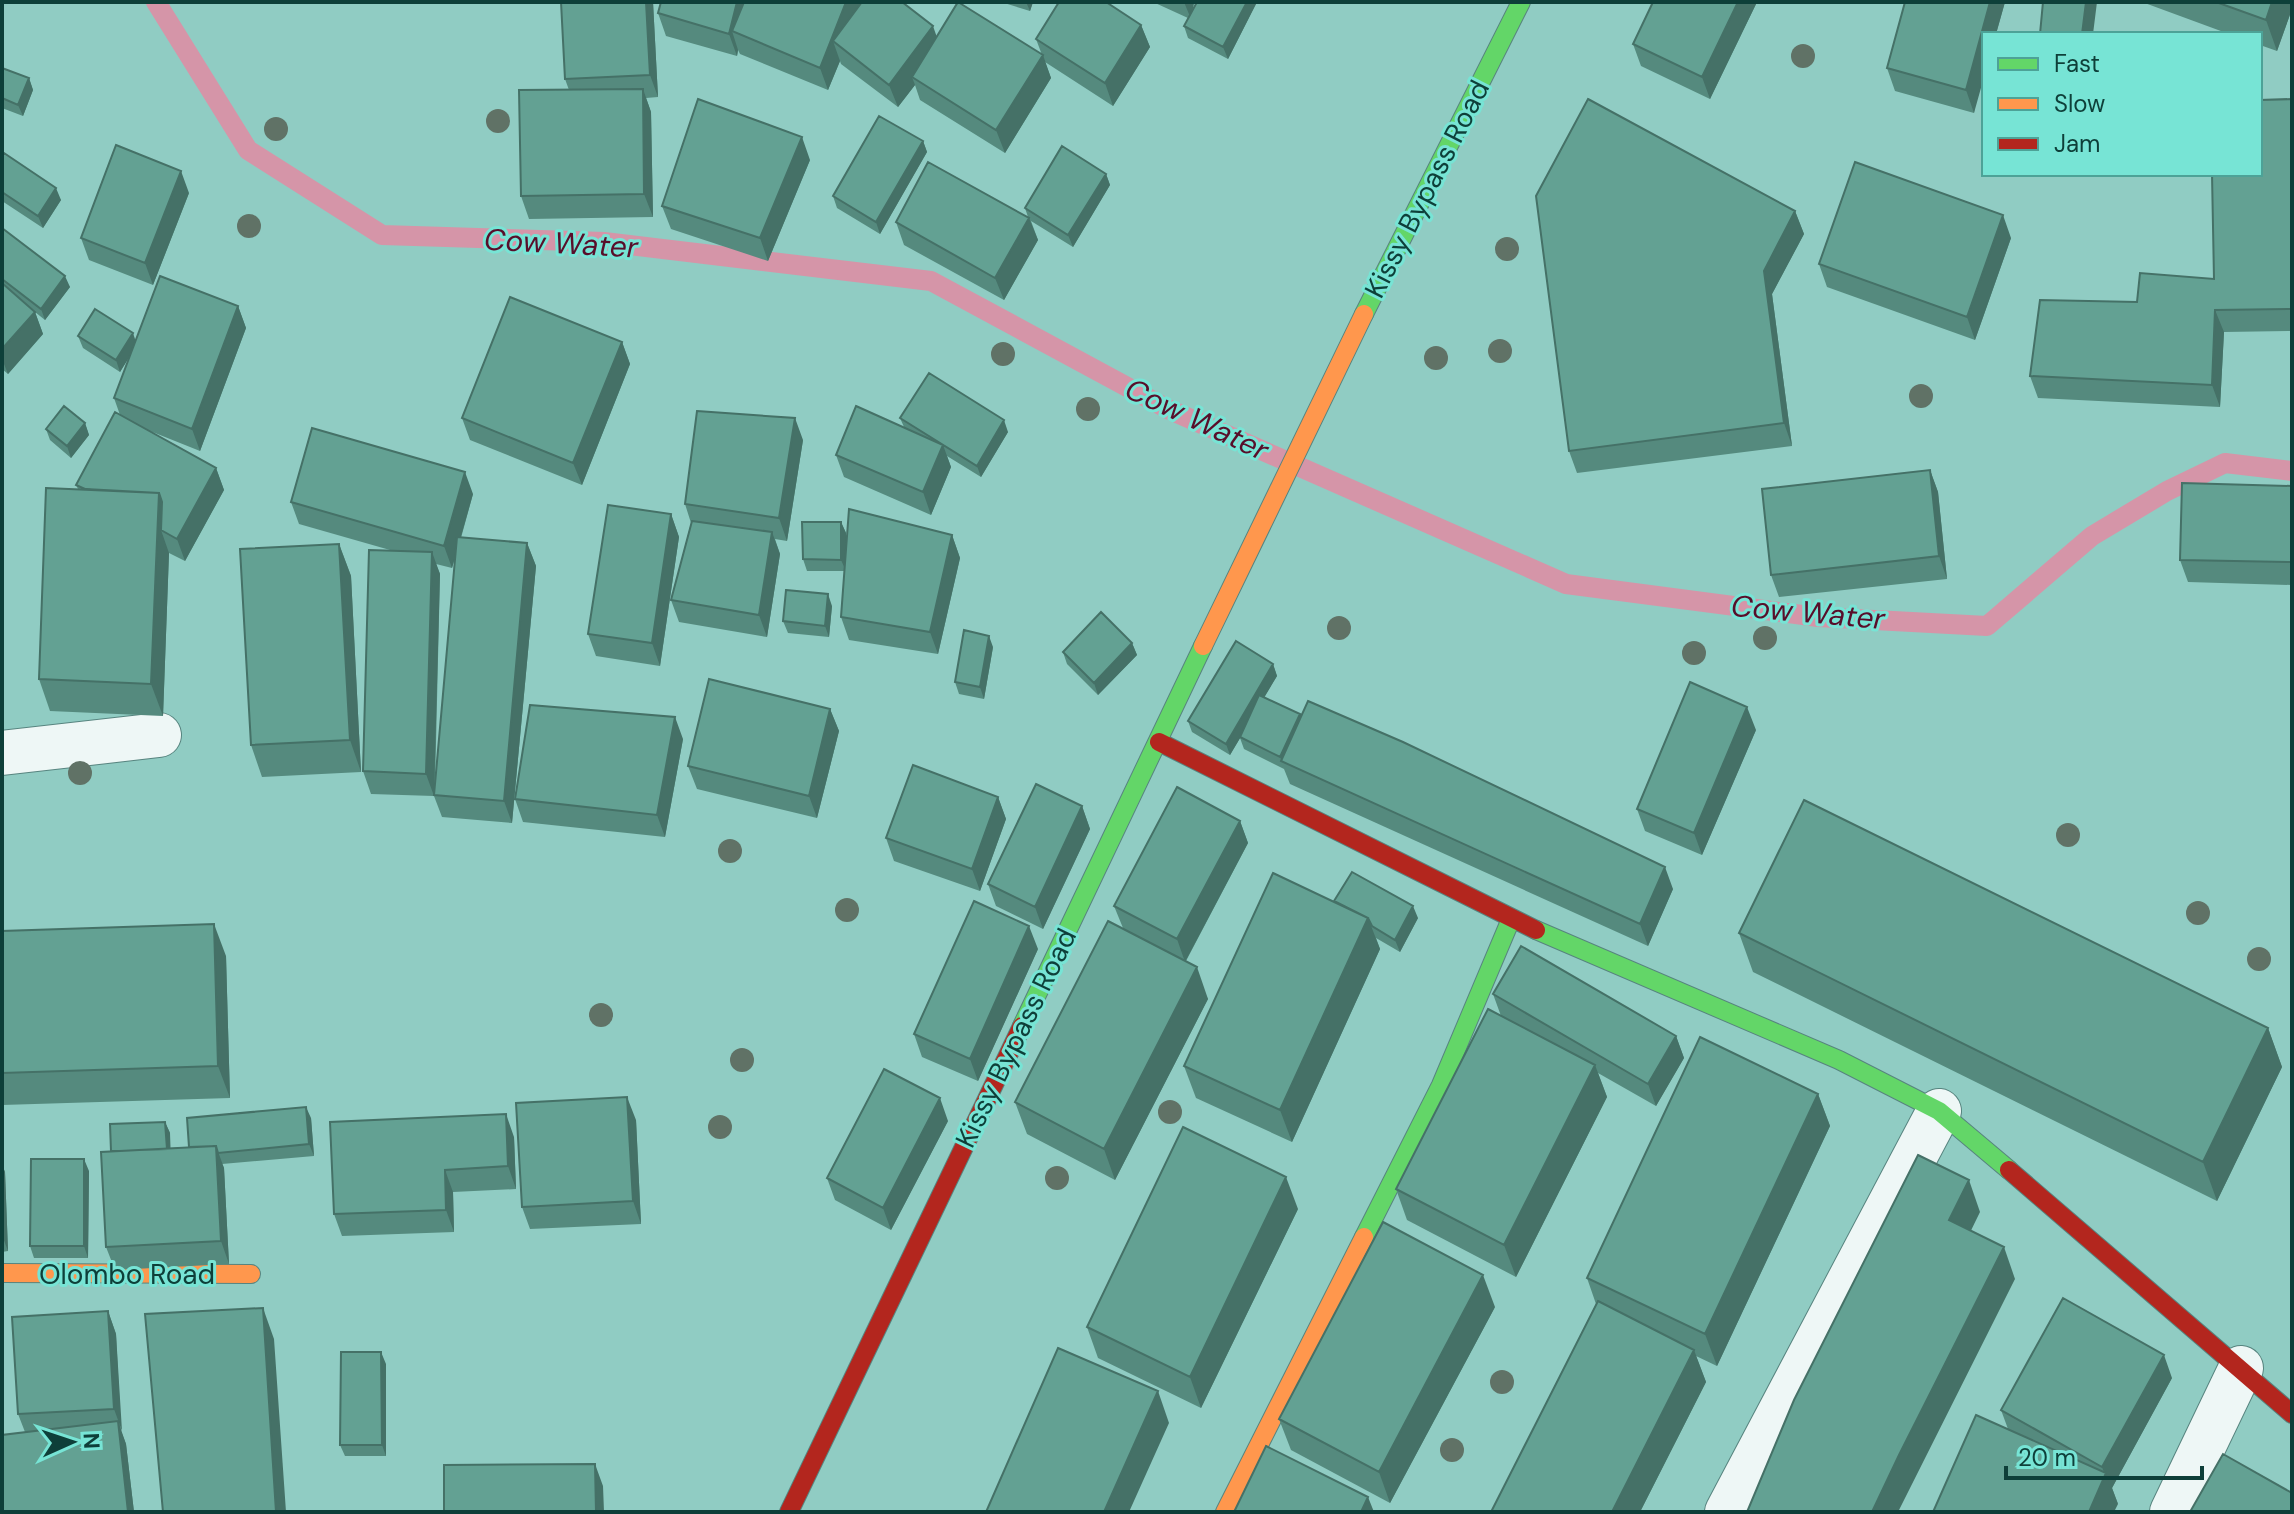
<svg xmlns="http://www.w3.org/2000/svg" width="2294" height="1514" font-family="'DM Sans',sans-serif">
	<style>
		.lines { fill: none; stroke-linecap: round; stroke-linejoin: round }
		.stream { stroke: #d595a8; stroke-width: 20 }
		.street-casing { stroke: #57847f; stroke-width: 46 }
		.fast-casing { stroke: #57847f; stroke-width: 20 }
		.slow-casing { stroke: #57847f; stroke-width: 20 }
		.jam-casing { stroke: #57847f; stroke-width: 20 }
		.street { stroke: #eef7f6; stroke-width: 44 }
		.fast { stroke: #63d668; stroke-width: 18 }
		.slow { stroke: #ff974d; stroke-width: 18 }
		.jam { stroke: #b3261e; stroke-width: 18 }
		.tree { fill: #607266 }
		.wall { fill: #558a7e; fill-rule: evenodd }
		.shaded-wall { fill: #457167 }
		.building { fill: #63a193; stroke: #457167; stroke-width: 2 }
		.labels { text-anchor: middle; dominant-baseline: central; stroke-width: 6; stroke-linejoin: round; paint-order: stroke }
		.street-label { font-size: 28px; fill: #0e3f39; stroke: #77e4d5 }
		.water-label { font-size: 30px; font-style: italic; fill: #580e2a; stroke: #77e4d5 }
	</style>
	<rect width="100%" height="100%" fill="#90ccc3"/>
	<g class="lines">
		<path class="stream" d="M156 2 248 150 382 235 604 242 931 281 1168 409 1566 584 1818 617 1987 626 2092 536 2167 491 2225 463 2292 471"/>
		<defs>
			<path id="street" d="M2 753 159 735
				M1727 1512 1939 1111
				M2172 1512 2241 1368"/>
			<path id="fast" d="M1364 314 1521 2
				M1536 930 1839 1060 1939 1111 2009 1170
				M1022 1026 1203 646
				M1364 1237 1441 1085 1511 919"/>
			<path id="slow" d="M1203 646 1364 314
				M2 1273 251 1274
				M1225 1512 1364 1237"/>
			<path id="jam" d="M1159 742 1536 930
				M2009 1170 2292 1414
				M789 1512 1022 1026"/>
		</defs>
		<use href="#street" class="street-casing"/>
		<use href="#fast" class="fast-casing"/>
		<use href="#slow" class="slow-casing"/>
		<use href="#jam" class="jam-casing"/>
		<use href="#street" class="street"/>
		<use href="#fast" class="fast"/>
		<use href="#slow" class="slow"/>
		<use href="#jam" class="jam"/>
	</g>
	<g class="tree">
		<circle cx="1803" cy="56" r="12"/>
		<circle cx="498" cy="121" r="12"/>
		<circle cx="276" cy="129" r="12"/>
		<circle cx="249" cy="226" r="12"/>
		<circle cx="1507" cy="249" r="12"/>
		<circle cx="1500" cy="351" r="12"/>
		<circle cx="1003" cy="354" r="12"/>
		<circle cx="1436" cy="358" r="12"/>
		<circle cx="1921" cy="396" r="12"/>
		<circle cx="1088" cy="409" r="12"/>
		<circle cx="1339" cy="628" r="12"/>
		<circle cx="1765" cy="638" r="12"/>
		<circle cx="1694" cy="653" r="12"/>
		<circle cx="80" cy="773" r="12"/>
		<circle cx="2068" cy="835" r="12"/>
		<circle cx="730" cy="851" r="12"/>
		<circle cx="847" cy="910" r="12"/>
		<circle cx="2198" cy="913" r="12"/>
		<circle cx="2259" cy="959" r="12"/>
		<circle cx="601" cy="1015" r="12"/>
		<circle cx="742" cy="1060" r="12"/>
		<circle cx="1170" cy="1112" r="12"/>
		<circle cx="720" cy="1127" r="12"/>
		<circle cx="1057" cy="1178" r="12"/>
		<circle cx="1502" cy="1382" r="12"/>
		<circle cx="1452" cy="1450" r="12"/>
	</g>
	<path class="wall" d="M561 2H653L658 97 646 98 651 112 653 217 529 219 521 196 569 90 565 79Z
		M1001 2H1033L1030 11Z
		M1153 2H1194L1193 9 1197 2H1257L1228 59 1188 38 1184 26 1188 18Z
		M1757 2 1710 99 1641 66 1633 44Z
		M1905 2H2005L1996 34H1984L1974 113 1895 91 1887 68Z
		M2142 2H2292V9L2277 51 2260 45V34H2229Z
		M658 13 937 36 1042 55 1036 39 1141 25 1150 47 1113 106 1045 62 1051 78 1005 153 920 100 915 85 898 107 841 64 840 61 828 90 740 54 738 50 737 56 666 36Z
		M2 68 29 78 33 90 23 116 2 108Z
		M2292 99V331L2224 332 2220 407 2038 398 2030 376 2137 302 2214 279Z
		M923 141 927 152 880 234 837 208 833 196Z
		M2 157 61 200 43 228 2 201Z
		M810 160 768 261 671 229 662 206Z
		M1106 174 1110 185 1073 247 1031 221 1038 240 1004 300 904 245 896 222 1028 217 1025 208Z
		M189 193 153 285 89 260 81 238Z
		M1795 211 1804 234 1772 294 1792 446 1577 473 1569 451Z
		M2 228 70 287 45 320 35 312 43 334 8 374 2 369Z
		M2011 238 1975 340 1827 287 1819 264Z
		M238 306 246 328 200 451 150 431 216 468 224 490 185 561 169 553 163 716 50 711 39 679 78 489 76 485 120 415 114 398 130 355 120 372 83 348 78 336 136 341Z
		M622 342 630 364 582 485 470 440 462 418Z
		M900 418 1008 432 981 477 947 456 951 467 931 515 844 477 836 455 904 427Z
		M85 423 89 435 71 458 50 440 46 429Z
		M803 440 787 541 775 539 780 554 767 637 679 622 671 600 691 523 685 504Z
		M1930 470 1938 492 1947 579 1779 597 1771 575Z
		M2292 486V585L2188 582 2180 560Z
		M473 494 461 538 527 543 536 566 512 823 442 817 434 796 371 794 363 771 390 550 299 524 291 502ZM456 554 435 786 440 574 436 564 452 568Z
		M671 514 679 537 660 666 596 656 588 634Z
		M841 522 846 533V558L952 535 960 558 938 654 849 640 841 617 845 571H807L803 559Z
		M339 544 351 576 361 772 262 777 251 745Z
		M832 606 829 637 788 633 783 621Z
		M1132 643 1137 655 1098 695 1067 664 1063 652Z
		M993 647 984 699 959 694 955 682Z
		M1273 664 1277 676 1264 697 1300 714 1301 717 1673 889 1648 946 1290 784 1284 769 1244 749 1240 738 1230 755 1192 732 1188 721Z
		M830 709 839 731 817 818 697 789 688 766Z
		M1756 730 1702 855 1645 831 1637 809Z
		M683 739 665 837 523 822 515 799Z
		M998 797 1006 819 980 891 894 861 886 838Z
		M1082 806 1090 829 1043 929 996 906 988 884Z
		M1240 821 1248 843 1186 961 1208 999 1115 1180 1027 1134 1015 1102 1123 928 1114 906Z
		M1334 901 1418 918 1400 952 1376 938 1380 949 1292 1142 1196 1098 1184 1066Z
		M2 931 226 956 230 1098 2 1105Z
		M1739 933 2268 1028 2282 1067 2217 1201 1753 972Z
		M1038 949 978 1081 922 1057 914 1034Z
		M1493 994 1676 1036 1684 1058 1656 1106 1598 1073 1607 1097 1516 1277 1407 1220 1396 1189 1501 1016Z
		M1818 1094 1830 1126 1717 1366 1696 1356 1706 1382 1640 1512H1491L1596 1304 1587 1278Z
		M311 1118 314 1156 222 1164 224 1168 229 1264 115 1270 106 1247 111 1151 165 1122 170 1133V1148L189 1147Z
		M636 1120 641 1224 530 1229 522 1207Z
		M948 1121 891 1230 835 1200 827 1178Z
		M514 1137 516 1189 453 1192 454 1232 342 1236 334 1214Z
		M2 1165 5 1172 8 1251 2 1252Z
		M89 1171 88 1258H34L30 1246Z
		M1298 1209 1201 1408 1098 1358 1087 1327Z
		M1495 1307 1390 1503 1291 1450 1279 1419Z
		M108 1311 116 1334 121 1431 126 1444 134 1512H2L25 1432 18 1414Z
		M386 1364V1456H345L340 1445Z
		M2172 1378 2112 1488 2118 1504 2008 1429 2001 1410Z"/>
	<path class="shaded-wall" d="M646 2H653L658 97 650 75Z
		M737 2H751L732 31 738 50 737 56 729 34Z
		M846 2H864L833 41 840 61 828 90 820 68Z
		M1026 2H1033L1030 11Z
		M1184 2H1194L1191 19Z
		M1247 2H1257L1228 59 1223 47Z
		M1738 2H1757L1710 99 1702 77Z
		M1990 2H2005L1996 34H1984V77L1974 113 1966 90Z
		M2086 2H2097L2093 34H2082Z
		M2272 2H2292V9L2277 51 2266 20Z
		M1141 25 1150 47 1113 106 1105 83Z
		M933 26 941 49 912 77 915 85 898 107 889 85Z
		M1043 55 1051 78 1005 153 996 130Z
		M29 78 33 90 23 116 18 105Z
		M643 89 651 112 653 217 644 194Z
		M802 137 810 160 768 261 760 238Z
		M923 141 927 152 880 234 876 222Z
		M181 171 189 193 153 285 145 263Z
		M1106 174 1110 185 1073 247 1068 235Z
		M56 188 61 200 43 228 38 216Z
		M1795 211 1804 234 1772 294 1792 446 1784 423 1764 271Z
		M2003 215 2011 238 1975 340 1967 317Z
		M1029 218 1038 240 1004 300 995 278Z
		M65 276 70 287 45 320 41 309Z
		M238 306 246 328 200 451 192 429Z
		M2215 310 2224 332 2220 407 2212 385Z
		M35 312 43 334 8 374 2 359V349Z
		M133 333 137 345 120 372 116 360Z
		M622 342 630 364 582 485 573 463Z
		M795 418 803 440 787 541 779 518Z
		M1004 420 1008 432 981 477 977 466Z
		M85 423 89 435 71 458 67 446Z
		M943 445 951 467 931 515 923 492Z
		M216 468 224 490 185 561 177 539Z
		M1930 470 1938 492 1947 579 1939 556Z
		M465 472 473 494 452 568 444 546Z
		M159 493 170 524 161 530 169 553 163 716 151 684Z
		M671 514 679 537 660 666 652 643Z
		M841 522 846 533V571L841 560Z
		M772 532 780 554 767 637 759 615Z
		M952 535 960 558 938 654 930 632Z
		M527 543 536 566 512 823 504 801Z
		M339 544 351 576 361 772 350 740Z
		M432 552 440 574 434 796 426 774Z
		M828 594 832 606 829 637 825 626Z
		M989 636 993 647 984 699 980 687Z
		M1132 643 1137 655 1098 695 1094 683Z
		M1273 664 1277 676 1230 755 1226 744Z
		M1747 707 1756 730 1702 855 1694 833Z
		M830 709 839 731 817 818 809 796Z
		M1300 714 1304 725 1282 761 1280 757Z
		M675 717 683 739 665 837 657 815Z
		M998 797 1006 819 980 891 972 869Z
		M1082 806 1090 829 1043 929 1035 907Z
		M1240 821 1248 843 1185 962 1177 939Z
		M1665 867 1673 889 1648 946 1640 924Z
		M1413 906 1418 918 1400 952 1395 940Z
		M1368 918 1380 949 1292 1142 1280 1110Z
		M214 924 226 956 230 1098 218 1066Z
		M1029 926 1038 949 978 1081 970 1059Z
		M1197 967 1208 999 1115 1180 1104 1149Z
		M2268 1028 2282 1067 2217 1201 2203 1162Z
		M1676 1036 1684 1058 1656 1106 1648 1084Z
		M1595 1065 1607 1097 1516 1277 1504 1245Z
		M1818 1094 1830 1126 1717 1366 1705 1334Z
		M627 1097 636 1120 641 1224 633 1201Z
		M940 1098 948 1121 891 1230 883 1208Z
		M306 1107 311 1118 314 1156 309 1144Z
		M506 1114 514 1137 516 1189 508 1166Z
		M165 1122 170 1133 171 1162 167 1151Z
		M216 1146 224 1168 229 1264 221 1241Z
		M84 1159 89 1171 88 1258 84 1246Z
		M2 1165 5 1172 8 1251 2 1235Z
		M445 1170 453 1192 454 1232 446 1210Z
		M1286 1177 1298 1209 1201 1408 1190 1377Z
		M1969 1180 1980 1212 1961 1251 1949 1220Z
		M2004 1247 2015 1279 1898 1512H1872L1899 1455Z
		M1483 1275 1495 1307 1390 1503 1379 1472Z
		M263 1308 274 1339 286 1512H276Z
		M108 1311 116 1334 122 1431 114 1409Z
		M1694 1350 1706 1382 1640 1512H1612Z
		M381 1352 386 1364V1456L382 1445Z
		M2164 1355 2172 1378 2112 1488 2118 1504 2114 1512H2089L2105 1475 2102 1467Z
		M1158 1391 1169 1423 1129 1512H1104Z
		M118 1421 126 1444 134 1512H128Z
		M595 1464 603 1486 604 1512H596Z
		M1368 1497 1374 1512H1361Z"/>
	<path class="building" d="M561 2H646L650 75 565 79Z
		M661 2H737L729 34 658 13Z
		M744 2H846L820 68 732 31Z
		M862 2H902L933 26 889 85 833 41Z
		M958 2 1043 55 996 130 912 77Z
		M1059 2H1106L1141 25 1105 83 1036 39Z
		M1197 2H1247L1223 47 1184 26Z
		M1653 2H1738L1702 77 1633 44Z
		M1905 2H1990L1966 90 1887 68Z
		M2043 2H2086L2082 34H2040Z
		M2216 2H2272L2266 20Z
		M2 68 29 78 18 105 2 98Z
		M643 89 644 194 521 196 519 90Z
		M698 99 802 137 760 238 662 206Z
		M1588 99 1795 211 1764 271 1784 423 1569 451 1536 196Z
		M2292 99V309L2215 310 2212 385 2030 376 2040 300 2137 302 2140 273 2214 279 2212 174H2260V100Z
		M879 116 923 141 876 222 833 196Z
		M116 145 181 171 145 263 81 238Z
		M1062 146 1106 174 1068 235 1025 208Z
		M4 153 56 188 38 216 2 192V157Z
		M928 162 1029 218 995 278 896 222Z
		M1855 162 2003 215 1967 317 1819 264Z
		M2 228 65 276 41 309 2 279Z
		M160 276 238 306 192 429 114 398Z
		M2 283 35 312 2 349Z
		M510 297 622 342 573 463 462 418Z
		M95 309 133 333 116 360 78 336Z
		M929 373 1004 420 977 466 900 418Z
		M64 406 85 423 67 446 46 429Z
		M856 406 943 445 923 492 836 455Z
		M697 411 795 418 779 518 685 504Z
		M115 412 216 468 177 539 161 530 162 502 159 493 85 489 76 485Z
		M312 428 465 472 444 546 291 502Z
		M1930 470 1939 556 1771 575 1762 489Z
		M2182 483 2292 486V562L2180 560Z
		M46 488 159 493 151 684 39 679Z
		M608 505 671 514 652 643 588 634Z
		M849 509 952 535 930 632 841 617Z
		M692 521 772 532 759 615 671 600Z
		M802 522H841V560L803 559Z
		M457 537 527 543 504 801 434 795Z
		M339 544 350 740 251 745 240 549Z
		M369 550 432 552 426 774 363 771Z
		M786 590 828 594 825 626 783 621Z
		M1101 612 1132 643 1094 683 1063 652Z
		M964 630 989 636 980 687 955 682Z
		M1236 641 1273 664 1226 744 1188 721Z
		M709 679 830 709 809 796 688 766Z
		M1690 682 1747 707 1694 833 1637 809Z
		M1259 695 1300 714 1280 757 1240 737Z
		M1308 701 1403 742 1665 867 1640 924 1281 761Z
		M530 705 675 717 657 815 515 799Z
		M913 765 998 797 972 869 886 838Z
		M1036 784 1082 806 1035 907 988 884Z
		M1177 787 1240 821 1177 939 1114 906Z
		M1804 800 2268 1028 2203 1162 1739 933Z
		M1352 872 1413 906 1395 940 1372 926 1368 918 1334 901Z
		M1273 873 1368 918 1280 1110 1184 1066Z
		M974 901 1029 926 970 1059 914 1034Z
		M1108 921 1197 967 1104 1149 1015 1102Z
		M214 924 218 1066 2 1073V931Z
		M1521 946 1676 1036 1648 1084 1493 994Z
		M1488 1009 1595 1065 1504 1245 1396 1189Z
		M1700 1037 1818 1094 1705 1334 1587 1278Z
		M884 1069 940 1098 883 1208 827 1178Z
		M627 1097 633 1201 522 1207 516 1103Z
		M306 1107 309 1144 218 1153 216 1146 189 1147 187 1118Z
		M506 1114 508 1166 445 1170 446 1210 334 1214 330 1122Z
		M165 1122 167 1149 111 1151 110 1124Z
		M1183 1127 1286 1177 1190 1377 1087 1327Z
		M216 1146 221 1241 106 1247 101 1152Z
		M1918 1155 1969 1180 1949 1220 2004 1247 1899 1455 1872 1512H1747L1794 1400Z
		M31 1159H84V1246H30Z
		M1383 1222 1483 1275 1379 1472 1279 1419Z
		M2063 1298 2164 1355 2102 1467 2001 1410Z
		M1598 1301 1694 1350 1612 1512H1491Z
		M263 1308 276 1512H163L145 1314Z
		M108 1311 114 1409 18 1414 12 1317Z
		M1058 1348 1158 1391 1104 1512H986Z
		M341 1352H381L382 1445H340Z
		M1976 1415 2106 1473 2089 1512H1933Z
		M118 1421 128 1512H2V1435Z
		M1266 1446 1368 1497 1361 1512H1234Z
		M2223 1454 2292 1493V1512H2190Z
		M595 1464 596 1512H444V1465Z"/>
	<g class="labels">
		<g class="street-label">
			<text transform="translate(1427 189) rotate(-63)">Kissy Bypass Road</text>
			<text transform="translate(1016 1038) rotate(-64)">Kissy Bypass Road</text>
			<text x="127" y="1274">Olombo Road</text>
		</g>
		<g class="water-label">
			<text transform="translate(561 243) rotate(3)">Cow Water</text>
			<text transform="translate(1197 419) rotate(25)">Cow Water</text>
			<text transform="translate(1808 612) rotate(5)">Cow Water</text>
		</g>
	</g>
	<rect width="2294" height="1514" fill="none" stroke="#0e3f39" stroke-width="8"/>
	<rect x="1982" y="32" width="280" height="144" fill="#77e4d5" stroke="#4da297" stroke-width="2"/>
	<rect x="1998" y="58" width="40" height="12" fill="#63d668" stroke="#4da297" stroke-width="2"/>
	<text x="2054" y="72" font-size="24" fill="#0e3f39">Fast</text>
	<rect x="1998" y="98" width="40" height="12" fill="#ff974d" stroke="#4da297" stroke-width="2"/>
	<text x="2054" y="112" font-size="24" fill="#0e3f39">Slow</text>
	<rect x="1998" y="138" width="40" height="12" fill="#b3261e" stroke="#4da297" stroke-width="2"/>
	<text x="2054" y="152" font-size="24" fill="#0e3f39">Jam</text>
	<g transform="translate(72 1442) rotate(87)" stroke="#77e4d5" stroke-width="6" paint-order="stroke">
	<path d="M0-6L14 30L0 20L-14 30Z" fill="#0e3f39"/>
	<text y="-12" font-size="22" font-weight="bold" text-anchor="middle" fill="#0e3f39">N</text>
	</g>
	<path d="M2006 1466v12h196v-12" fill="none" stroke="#0e3f39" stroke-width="4"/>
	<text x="2018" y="1466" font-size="24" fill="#0e3f39" stroke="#77e4d5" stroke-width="6" paint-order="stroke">20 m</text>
</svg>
